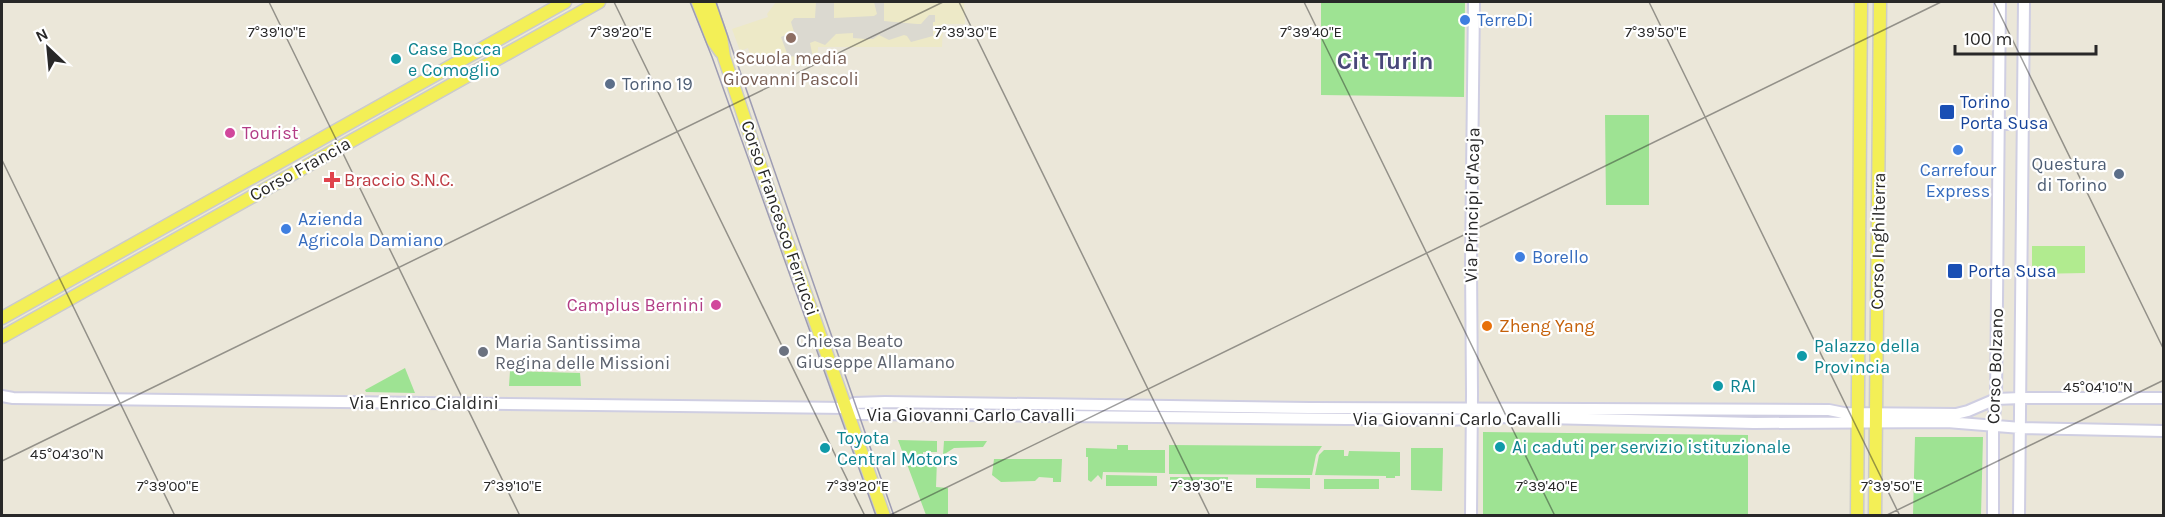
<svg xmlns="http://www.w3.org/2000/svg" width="2165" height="517" font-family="Karla,sans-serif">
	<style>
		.education { fill: #ede9c7 }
		.green { fill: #9ee393 }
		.pitch { fill: #b1eb8f }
		.plaza { fill: #dbd9d0 }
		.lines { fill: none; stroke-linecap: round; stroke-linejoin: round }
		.minor-casing { stroke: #cfcee2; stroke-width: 14 }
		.major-casing { stroke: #cbcbcb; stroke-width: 15 }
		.minor { stroke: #fff; stroke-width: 10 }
		.major { stroke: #f3ef56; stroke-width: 12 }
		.tram { stroke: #9d9cb3; stroke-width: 1.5 }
		.ticks { fill: none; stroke: #282828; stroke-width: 1.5; stroke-opacity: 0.45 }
		.shop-dot { fill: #3f7fe0; stroke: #fff; stroke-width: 2 }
		.education-dot { fill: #8d6e63; stroke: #fff; stroke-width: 2 }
		.culture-dot { fill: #0f9aa8; stroke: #fff; stroke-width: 2 }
		.service-dot { fill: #5c6f8a; stroke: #fff; stroke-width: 2 }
		.transit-dot { fill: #1a4fb4; stroke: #fff; stroke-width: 2 }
		.hotel-dot { fill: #d1479c; stroke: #fff; stroke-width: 2 }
		.health-dot { fill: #e0444e; stroke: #fff; stroke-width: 2 }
		.food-dot { fill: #e8710a; stroke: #fff; stroke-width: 2 }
		.worship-dot { fill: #6b7280; stroke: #fff; stroke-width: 2 }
		.labels { text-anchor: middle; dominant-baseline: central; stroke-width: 4.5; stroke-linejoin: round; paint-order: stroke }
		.shop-label { font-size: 18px; fill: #366cbe; stroke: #fff; text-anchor: start }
		.culture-label { font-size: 18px; fill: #0d838f; stroke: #fff; text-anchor: start }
		.education-label { font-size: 18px; fill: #785e54; stroke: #fff }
		.service-label { font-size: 18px; fill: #4e5e75; stroke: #fff; text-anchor: start }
		.transit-label { font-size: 18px; fill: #164399; stroke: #fff; text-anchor: start }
		.hotel-label { font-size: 18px; fill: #b23c85; stroke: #fff; text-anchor: start }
		.street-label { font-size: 18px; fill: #282828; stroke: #fff }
		.health-label { font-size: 18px; fill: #be3a42; stroke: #fff; text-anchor: start }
		.food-label { font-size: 18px; fill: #c56008; stroke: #fff; text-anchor: start }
		.worship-label { font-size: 18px; fill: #5b616d; stroke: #fff; text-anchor: start }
		.district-label { font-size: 24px; font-weight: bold; fill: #494879; stroke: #fff }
		.ticks-label { font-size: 15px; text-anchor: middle; fill: #282828; stroke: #fff; stroke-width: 4.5; stroke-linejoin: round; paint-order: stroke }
	</style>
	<rect width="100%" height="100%" fill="#ebe7d9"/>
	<path class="education" d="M776 2H964L965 24H943L942 47H818L817 65H775L771 55 752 61 748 48 740 51 732 29 768 17 767 14Z"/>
	<path class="green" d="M1321 2H1465L1464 97 1321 95Z
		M1605 115H1649V205H1606Z
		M405 368 415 393 366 392 365 390Z
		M510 371 580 373 581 386H509Z
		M1483 432 1748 435V515H1483Z
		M1915 437H1983L1981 515H1913Z
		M898 440 937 441V452H923V459L937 460 936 487 948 488V515H926Z
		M944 441H987L983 447 954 448 943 455Z
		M1117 445H1128V450H1165V473L1103 472 1102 480 1098 475 1091 482 1088 480V457H1086V448L1117 449Z
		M1169 445 1322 446 1316 455 1312 475 1169 474Z
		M1411 448H1443L1442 491 1411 490Z
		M1324 450H1344V456H1348L1349 451 1400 452V476H1395V478H1386V476L1315 475 1319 455Z
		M994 459H1062L1061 482H1053V478L1039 477 1035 481 1001 482 992 475Z
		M1106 475 1157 476V486H1106Z
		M1170 477H1228V487H1170Z
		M1256 478H1310V489L1256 488Z
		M1324 479H1379V489H1324Z"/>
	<path class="pitch" d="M2032 246H2085V273L2032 274Z"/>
	<path class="plaza" d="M816 2H834V18L874 16 877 14 874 2H884V21L917 24H921L929 15H935V22H933V36L911 42 907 36 904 35 889 40 879 35 873 39H866L853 38V33L836 34 825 45 815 41 810 43 813 58 788 56 781 37 794 32 791 22 794 18H815Z"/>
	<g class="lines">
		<defs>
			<path id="minor" d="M1999 124H2023
				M2 396 13 398 847 408 858 414 1450 420 1498 417 1754 423 1947 422 2021 428 2164 431
				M847 408 854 403 885 402 1310 408 1829 410 1844 413 1956 414 1968 411 1996 399 2021 398H2164
				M1471 516 1472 394 1471 264 1474 2
				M1993 516V426L1996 399 2000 2
				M2019 516 2024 2"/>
			<path id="major" d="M698 2 713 41 721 52
				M709 2 721 37 724 57 760 165 884 516
				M2 318 565 2
				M2 337 599 2
				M1857 516 1861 2
				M1875 516 1880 2"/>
		</defs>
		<use href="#minor" class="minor-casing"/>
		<use href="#major" class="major-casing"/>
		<use href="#minor" class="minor"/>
		<use href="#major" class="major"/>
		<path class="tram" d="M690 2 712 57 876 516
			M716 2 894 516"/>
	</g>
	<path class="ticks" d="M269 2 520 516M614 2 865 516M959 2 1210 516M1304 2 1555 516M1649 2 1900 516M1994 2 2164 350M2 160 175 516M2 461 943 2M888 516 1941 2M1885 516 2164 380"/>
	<g class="shop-dot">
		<circle cx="1465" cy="20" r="6"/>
		<circle cx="1958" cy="150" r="6"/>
		<circle cx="286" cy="229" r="6"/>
		<circle cx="1520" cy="257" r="6"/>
	</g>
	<circle class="education-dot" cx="791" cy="38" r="6"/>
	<g class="culture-dot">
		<circle cx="396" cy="59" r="6"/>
		<circle cx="1802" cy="356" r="6"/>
		<circle cx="1718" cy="386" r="6"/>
		<circle cx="1500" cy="447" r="6"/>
		<circle cx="825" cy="448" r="6"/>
	</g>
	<g class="service-dot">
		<circle cx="610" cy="84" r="6"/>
		<circle cx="2119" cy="174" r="6"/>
	</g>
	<g class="transit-dot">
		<rect x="1939" y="104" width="16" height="16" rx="3"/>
		<rect x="1947" y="263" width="16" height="16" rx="3"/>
	</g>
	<g class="hotel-dot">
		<circle cx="230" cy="133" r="6"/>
		<circle cx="716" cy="305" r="6"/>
	</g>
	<path class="health-dot" d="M329 171h6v6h6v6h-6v6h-6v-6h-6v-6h6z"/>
	<circle class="food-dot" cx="1487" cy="326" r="6"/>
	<g class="worship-dot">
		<circle cx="784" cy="351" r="6"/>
		<circle cx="483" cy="352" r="6"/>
	</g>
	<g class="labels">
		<g class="shop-label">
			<text x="1477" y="20">TerreDi</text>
			<text x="1958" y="170" text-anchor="middle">Carrefour<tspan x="1958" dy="21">Express</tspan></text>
			<text x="298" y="219">Azienda<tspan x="298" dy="21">Agricola Damiano</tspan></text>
			<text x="1532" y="257">Borello</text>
		</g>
		<g class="culture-label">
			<text x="408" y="49">Case Bocca<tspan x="408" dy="21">e Comoglio</tspan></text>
			<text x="1814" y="346">Palazzo della<tspan x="1814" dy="21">Provincia</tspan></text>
			<text x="1730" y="386">RAI</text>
			<text x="837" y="438">Toyota<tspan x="837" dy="21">Central Motors</tspan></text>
			<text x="1512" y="447">Ai caduti per servizio istituzionale</text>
		</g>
		<g class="education-label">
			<text x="791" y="58">Scuola media<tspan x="791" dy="21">Giovanni Pascoli</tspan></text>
		</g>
		<g class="service-label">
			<text x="622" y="84">Torino 19</text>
			<text x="2107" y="164" text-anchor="end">Questura<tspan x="2107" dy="21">di Torino</tspan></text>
		</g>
		<g class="transit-label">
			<text x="1960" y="102">Torino<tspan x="1960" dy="21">Porta Susa</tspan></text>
			<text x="1968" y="271">Porta Susa</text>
		</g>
		<g class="hotel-label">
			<text x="242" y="133">Tourist</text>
			<text x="704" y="305" text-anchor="end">Camplus Bernini</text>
		</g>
		<g class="street-label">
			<text transform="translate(300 169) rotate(-29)">Corso Francia</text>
			<text transform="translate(1472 205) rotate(-89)">Via Principi d'Acaja</text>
			<text transform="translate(780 218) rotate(71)">Corso Francesco Ferrucci</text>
			<text transform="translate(1878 241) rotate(-89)">Corso Inghilterra</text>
			<text transform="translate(1995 366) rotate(-88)">Corso Bolzano</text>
			<text x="424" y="403">Via Enrico Cialdini</text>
			<text x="971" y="415">Via Giovanni Carlo Cavalli</text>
			<text x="1457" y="419">Via Giovanni Carlo Cavalli</text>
		</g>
		<g class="health-label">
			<text x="344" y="180">Braccio S.N.C.</text>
		</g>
		<g class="food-label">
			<text x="1499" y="326">Zheng Yang</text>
		</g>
		<g class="worship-label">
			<text x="796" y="341">Chiesa Beato<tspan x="796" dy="21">Giuseppe Allamano</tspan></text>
			<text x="495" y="342">Maria Santissima<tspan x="495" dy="21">Regina delle Missioni</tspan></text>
		</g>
		<g class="district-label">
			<text x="1385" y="61">Cit Turin</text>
		</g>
	</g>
	<g class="ticks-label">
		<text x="277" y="37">7°39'10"E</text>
		<text x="621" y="37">7°39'20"E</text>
		<text x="966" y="37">7°39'30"E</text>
		<text x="1311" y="37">7°39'40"E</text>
		<text x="1656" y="37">7°39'50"E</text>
		<text x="2098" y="392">45°04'10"N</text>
		<text x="67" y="459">45°04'30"N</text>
		<text x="168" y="491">7°39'00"E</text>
		<text x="513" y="491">7°39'10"E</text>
		<text x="858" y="491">7°39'20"E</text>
		<text x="1202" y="491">7°39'30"E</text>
		<text x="1547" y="491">7°39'40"E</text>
		<text x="1892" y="491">7°39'50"E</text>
	</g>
	<rect width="2165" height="517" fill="none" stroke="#282828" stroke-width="6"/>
	<g transform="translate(48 48) rotate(334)" stroke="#ffffff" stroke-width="4.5" paint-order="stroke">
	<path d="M0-4.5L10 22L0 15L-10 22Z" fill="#282828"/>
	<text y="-9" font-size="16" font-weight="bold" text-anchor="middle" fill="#282828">N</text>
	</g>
	<path d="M1955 45v9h141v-9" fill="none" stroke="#282828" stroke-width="3"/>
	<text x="1964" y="45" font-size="18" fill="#282828" stroke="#ffffff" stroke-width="4.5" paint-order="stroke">100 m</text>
</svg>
